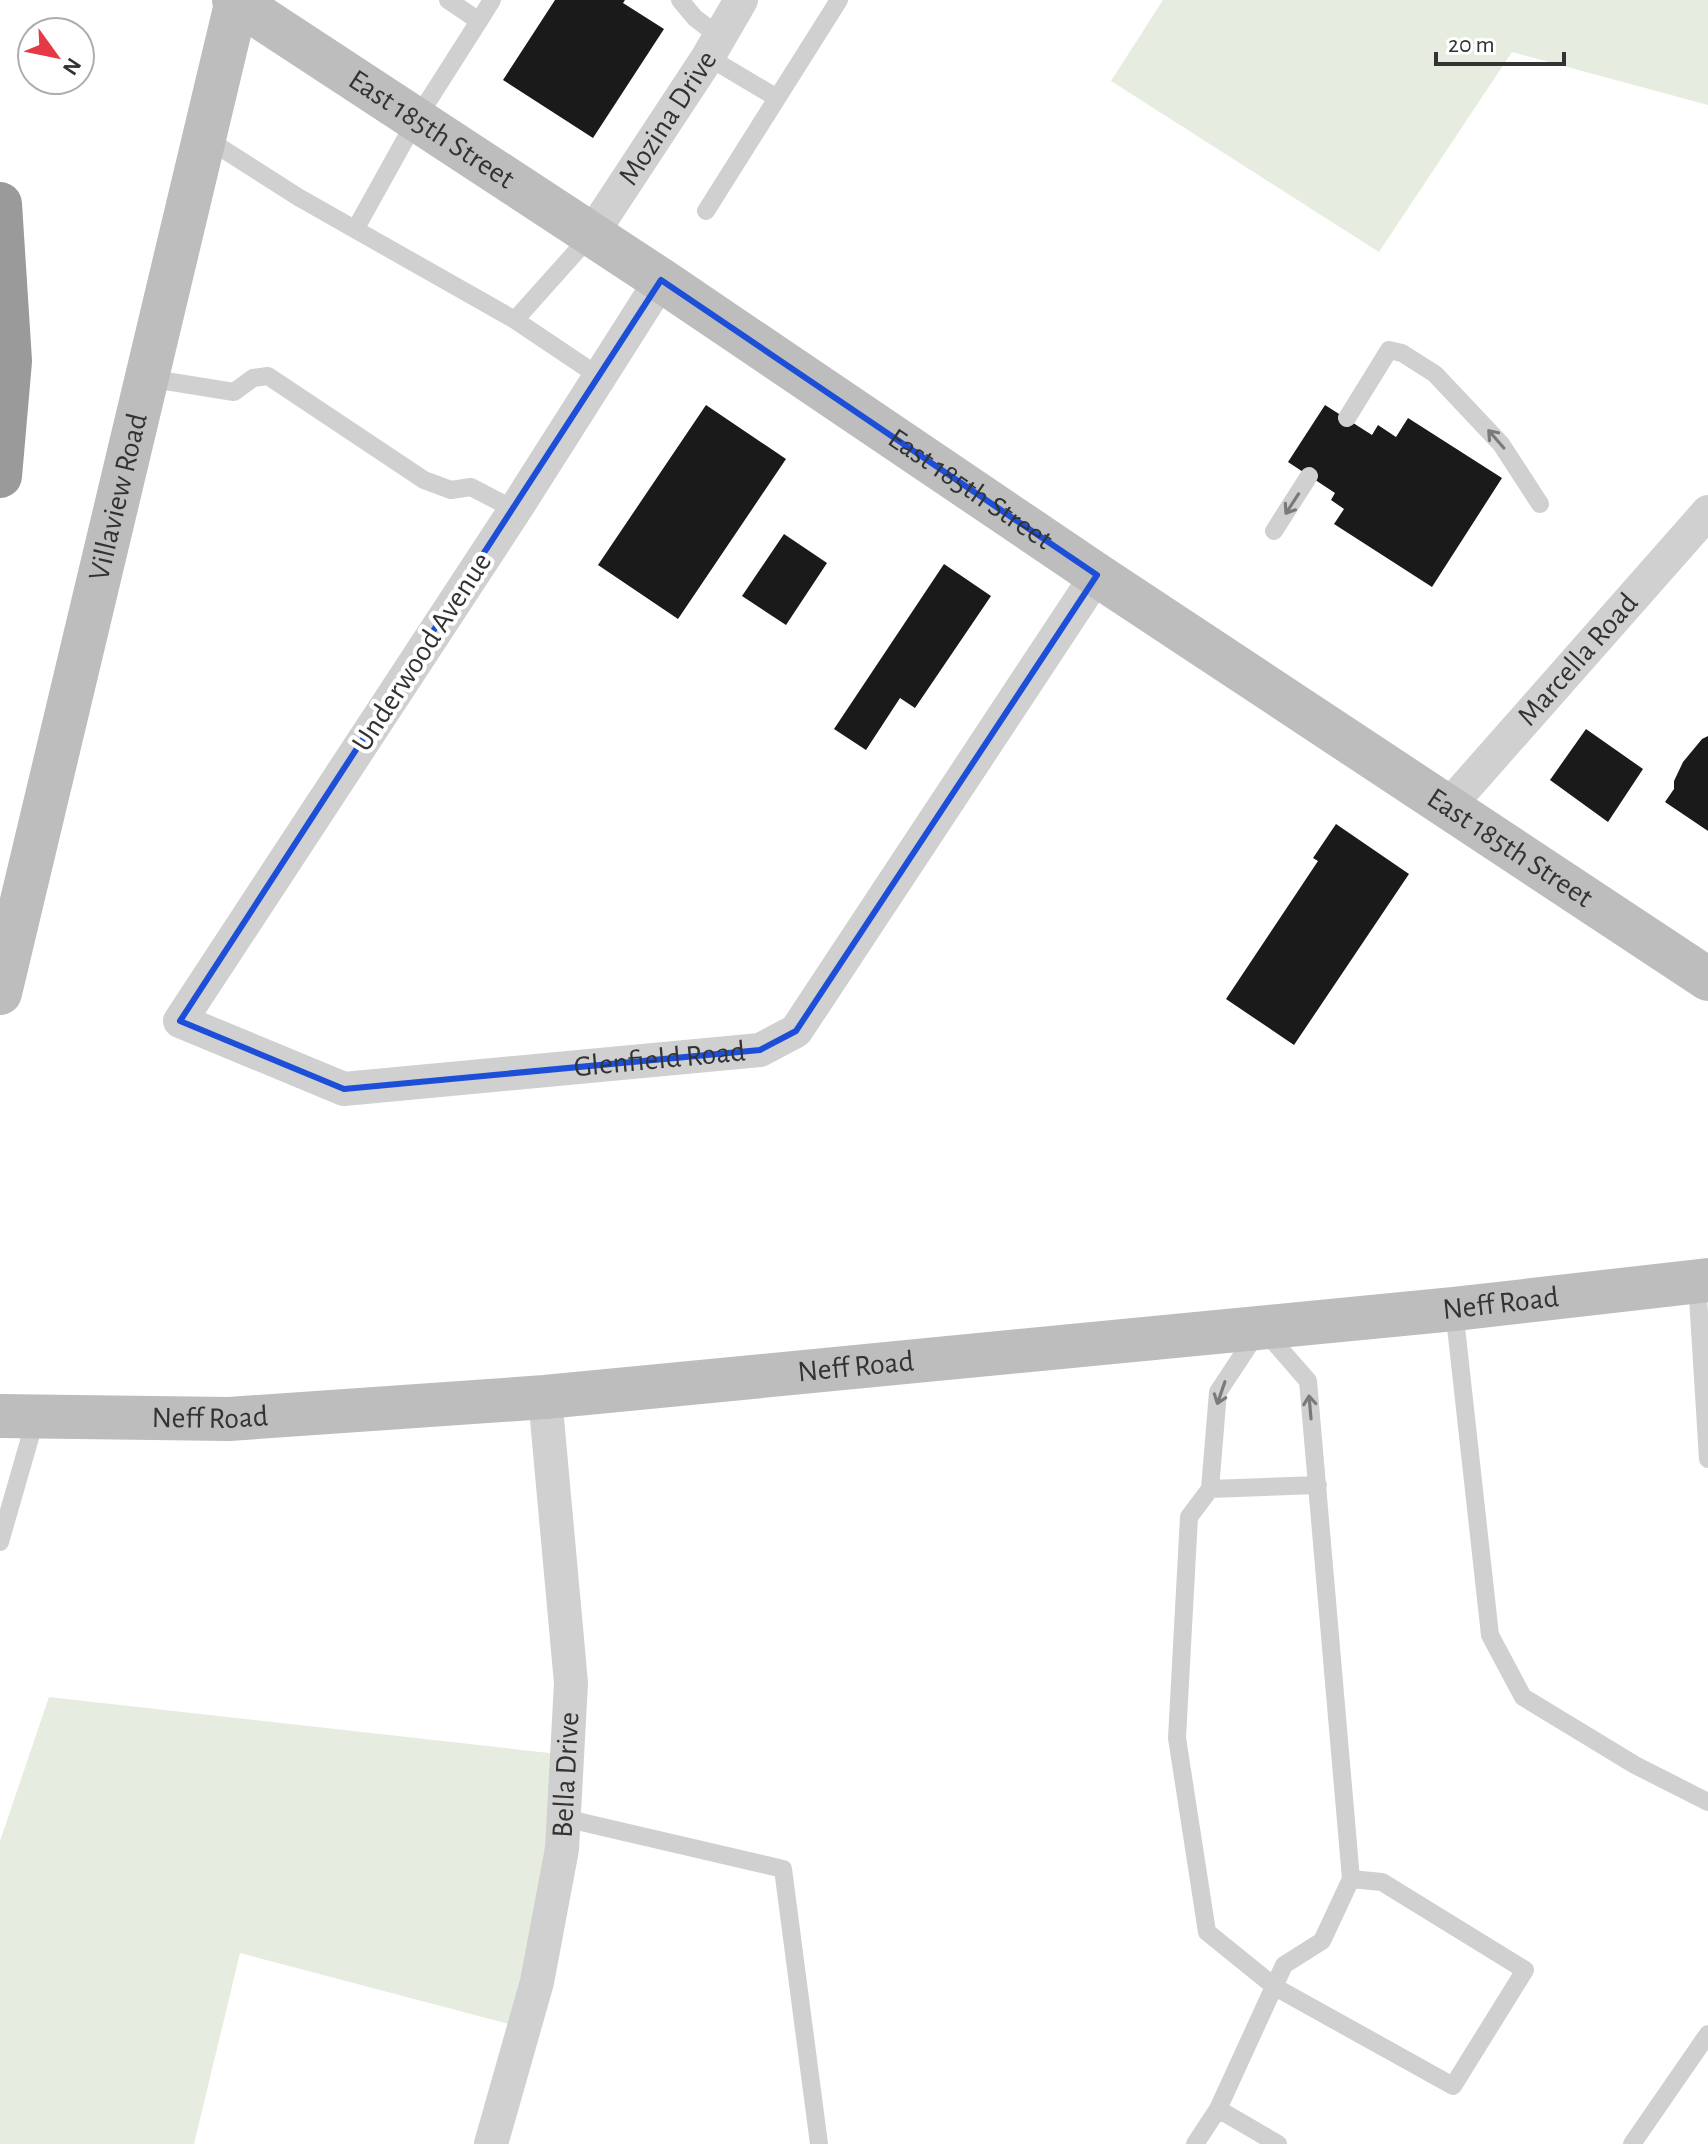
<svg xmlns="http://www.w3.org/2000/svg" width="1708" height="2144" font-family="'Alegreya Sans',sans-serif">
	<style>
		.green { fill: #e6ecdf }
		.building { fill: #1a1a1a }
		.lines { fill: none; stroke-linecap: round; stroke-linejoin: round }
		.lane { stroke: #d0d0d0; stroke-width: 18 }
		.street { stroke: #d0d0d0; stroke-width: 34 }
		.secondary { stroke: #bdbdbd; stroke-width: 44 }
		.highway { stroke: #9a9a9a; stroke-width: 44 }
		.oneway { stroke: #7a7a7a }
		.marked { fill: none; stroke: #1d4ed8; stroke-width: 6; stroke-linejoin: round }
		.labels { text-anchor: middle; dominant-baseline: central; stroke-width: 8; stroke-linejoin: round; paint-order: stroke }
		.street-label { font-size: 30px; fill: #333; stroke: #fff }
	</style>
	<rect width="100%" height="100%" fill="#fff"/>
	<path class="green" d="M1163 0H1708V105L1512 52 1379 252 1111 81Z
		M49 1697 567 1755 524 2028 240 1953 194 2144H0V1841Z"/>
	<path class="building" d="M555 0H625L623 3 664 29 593 138 503 80Z
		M706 405 786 459 678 619 598 565Z
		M1325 405 1372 435 1378 425 1396 437 1408 418 1502 478 1432 587 1334 524 1344 509 1331 500 1335 493 1288 462Z
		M784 534 827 563 786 625 742 596Z
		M944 564 991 596 915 708 900 698 866 750 834 729Z
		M1586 729 1643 769 1608 822 1550 780Z
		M1708 736V831L1665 802 1674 789V781L1683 762 1702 739Z
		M1336 824 1409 874 1294 1045 1226 999 1318 861 1313 858Z"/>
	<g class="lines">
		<path class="lane" d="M448 0 479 21 492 0
			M680 0 695 18 720 37
			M708 57 777 98
			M204 137 298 197 515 320 591 235
			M706 211 839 0
			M356 228 416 120 479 21
			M515 320 600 377
			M147 378 234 392 253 378 268 376 424 480 451 490 471 487 515 510
			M1347 418 1389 350 1402 353 1435 374 1501 444 1540 504
			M1274 531 1309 476
			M1697 1281 1708 1459
			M1454 1309 1490 1635 1523 1697 1635 1765 1708 1802
			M1210 1489 1318 1485
			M0 1542 36 1417
			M564 1818 783 1869 819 2144
			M1218 2109 1284 1965 1322 1941 1351 1879 1308 1381 1261 1327 1218 1392 1210 1489 1189 1517 1177 1738 1207 1932 1275 1987 1453 2086 1525 1970 1382 1882 1351 1879
			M1195 2144 1218 2109 1278 2144
			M1632 2144 1708 2034"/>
		<g class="street">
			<path id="s1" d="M591 235 708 57 741 0"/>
			<path id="s2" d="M661 280 515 510 180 1021 344 1089 760 1050 796 1031 1097 575"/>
			<path id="s3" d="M1447 808 1708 512"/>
			<path id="s4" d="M491 2144 537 1982 562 1849 571 1683 545 1397"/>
		</g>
		<g class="secondary">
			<path id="s5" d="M234 0 661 280 1097 575 1708 979"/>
			<path id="s6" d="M0 993 237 0"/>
			<path id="s7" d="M0 1416 229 1419 545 1397 1454 1309 1708 1280"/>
		</g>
		<path class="highway" d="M0 204 10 361 0 476"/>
	</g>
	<defs><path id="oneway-shaft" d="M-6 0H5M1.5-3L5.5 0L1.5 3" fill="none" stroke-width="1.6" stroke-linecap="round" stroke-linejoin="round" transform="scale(2)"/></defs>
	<g class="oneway">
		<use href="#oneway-shaft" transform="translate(1496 439) rotate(-131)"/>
		<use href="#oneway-shaft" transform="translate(1292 504) rotate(123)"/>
		<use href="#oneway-shaft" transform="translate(1221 1393) rotate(109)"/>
		<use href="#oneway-shaft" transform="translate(1310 1407) rotate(-95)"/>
	</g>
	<path class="marked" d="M661 280 1097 575 796 1031 760 1050 344 1089 180 1021Z"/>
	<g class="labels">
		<g class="street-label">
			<text stroke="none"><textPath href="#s1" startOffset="140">Mozina Drive</textPath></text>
			<text stroke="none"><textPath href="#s5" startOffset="236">East 185th Street</textPath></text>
			<text stroke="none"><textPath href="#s5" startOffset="884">East 185th Street</textPath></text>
			<text stroke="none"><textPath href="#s6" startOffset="510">Villaview Road</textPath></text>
			<text transform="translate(422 652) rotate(-57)">Underwood Avenue</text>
			<text stroke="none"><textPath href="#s3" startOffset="198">Marcella Road</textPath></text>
			<text stroke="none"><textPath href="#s5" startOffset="1532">East 185th Street</textPath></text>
			<text stroke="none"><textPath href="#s2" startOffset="1378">Glenfield Road</textPath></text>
			<text stroke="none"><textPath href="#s7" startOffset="1506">Neff Road</textPath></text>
			<text stroke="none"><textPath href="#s7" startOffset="858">Neff Road</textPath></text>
			<text stroke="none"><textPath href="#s7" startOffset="210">Neff Road</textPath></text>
			<text stroke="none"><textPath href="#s4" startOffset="378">Bella Drive</textPath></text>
		</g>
	</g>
	<g transform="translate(56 56) rotate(123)"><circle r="38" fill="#ffffff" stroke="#adadad" stroke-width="2"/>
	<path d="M0-6L14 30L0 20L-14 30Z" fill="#e63946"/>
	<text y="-12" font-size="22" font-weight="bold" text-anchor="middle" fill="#333333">N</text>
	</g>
	<path d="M1436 52v12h128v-12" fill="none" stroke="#333333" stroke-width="4"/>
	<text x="1448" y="52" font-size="24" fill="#333333" stroke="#ffffff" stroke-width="6" paint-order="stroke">20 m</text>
</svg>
